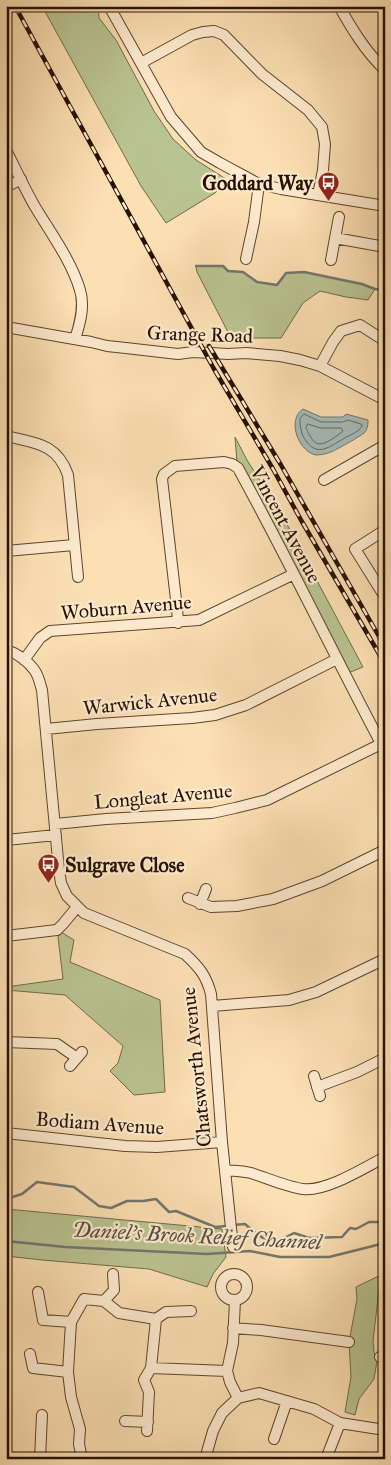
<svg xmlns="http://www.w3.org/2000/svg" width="391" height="1465" font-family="'IM FELL Great Primer',serif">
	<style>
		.green { fill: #b9c391; stroke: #706a49 }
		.water { fill: #a4bab8; stroke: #72766f }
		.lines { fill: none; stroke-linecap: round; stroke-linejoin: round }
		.shore { stroke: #66665c; stroke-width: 1 }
		.stream { stroke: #72766f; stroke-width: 2.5 }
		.street-casing { stroke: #5d442e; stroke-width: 12 }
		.street { stroke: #fdeace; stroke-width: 10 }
		.rail-casing { stroke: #281101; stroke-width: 4.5 }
		.rail { stroke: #fdeace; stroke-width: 2.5; stroke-dasharray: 8; stroke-linecap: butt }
		.labels { text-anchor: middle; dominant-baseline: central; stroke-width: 4.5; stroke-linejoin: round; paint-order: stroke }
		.poi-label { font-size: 20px; font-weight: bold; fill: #281101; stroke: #fdeace; text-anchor: end }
		.street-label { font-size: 20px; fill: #281101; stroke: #fdeace }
		.water-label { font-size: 21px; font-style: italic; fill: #534c41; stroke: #fdeace }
	</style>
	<rect width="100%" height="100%" fill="#fcdfb3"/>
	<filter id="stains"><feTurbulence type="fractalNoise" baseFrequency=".004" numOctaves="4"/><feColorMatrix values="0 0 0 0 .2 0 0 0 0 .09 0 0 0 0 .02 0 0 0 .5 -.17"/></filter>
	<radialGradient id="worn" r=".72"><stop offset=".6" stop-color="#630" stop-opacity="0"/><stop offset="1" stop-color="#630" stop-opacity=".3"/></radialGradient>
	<path class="green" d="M42 6H98L99 18 116 40 154 111 173 139 196 160 226 179 215 193 166 223 141 186Z
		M196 266H223L228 271 243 272 257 282 276 285 286 273 304 272 362 284 375 289 368 300 346 297 320 291 303 303 281 338H231L197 272Z
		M235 437 247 460 282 515 363 667 348 673 237 462Z
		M61 932 74 940 70 962 160 1000 165 1092 134 1095 110 1071 118 1063 123 1046 65 995 6 990V987L63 979 58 937Z
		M6 1209 222 1229 226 1257 213 1274 207 1287 149 1269 42 1260 6 1256Z
		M383 1274 379 1290 373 1341 374 1352 377 1361 374 1379 359 1399 355 1415 345 1412 351 1377 349 1342 357 1299 356 1287Z"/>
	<path class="water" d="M303 409 321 417H343L346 414 368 420C368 424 368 428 365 432 363 435 333 452 328 453 325 454 320 455 316 455 299 452 286 420 303 409Z"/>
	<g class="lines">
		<path class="shore" d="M304 414 321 422H343L348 420 361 424 362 426C358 433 349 435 343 439 329 447 318 457 306 441 301 434 300 427 300 419Z
			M308 424 320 428H341L343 431C337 436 323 447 316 443 311 440 308 432 306 428Z"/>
		<path class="stream" d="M196 266H223L228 271 243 272 257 282 277 285 286 273 304 272 362 284 375 289 385 290
			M6 1199 22 1194 37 1182 74 1187 99 1206 111 1208 127 1201H143L156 1199 169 1212 176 1211 215 1227 227 1226
			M233 1225 245 1224C264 1241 271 1246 294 1233L309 1238 342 1237 350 1228 356 1229 369 1222H385
			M6 1241 65 1247 207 1254 250 1251 280 1257H329L385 1243"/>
		<defs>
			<path id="street" d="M109 6 171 117 201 152 220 163 259 184 281 189 385 206
				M339 6C352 29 365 51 385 70
				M141 63 192 35 203 32 214 31 224 35 262 74 308 110 322 127 325 144 323 170 318 195
				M6 150C15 168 24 187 34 205 50 232 71 260 80 290 85 306 80 324 75 339
				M6 187 21 179
				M335 238 385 247
				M246 259 254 222 259 184
				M331 260 339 217
				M6 327 91 342 107 346 126 348 178 354 193 352 228 354 246 353 280 356 300 360 320 366 385 400
				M320 366 333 342 341 331 360 325 385 341
				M6 436C35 443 57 443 68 475L78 577
				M324 480 385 445
				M385 530 355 549 385 597
				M6 551 74 545
				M178 623 177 608 162 479 164 474 175 466 224 462 232 464 238 468C289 561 335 657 385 751
				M6 650C17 653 29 662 35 671 39 677 40 684 42 690L59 870 61 883 67 896 84 913 185 954C199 967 206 975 211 994L222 1142 233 1247
				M24 660 40 638 50 631 199 620 294 574
				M46 729 97 724 192 718 215 715 246 705 337 659
				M55 824 106 819 212 813 235 808 267 800 381 744
				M6 840 56 835
				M188 898 211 907 237 906 273 899 322 881 385 850
				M200 904 206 889
				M6 936 57 930 63 924 77 907
				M212 1006 289 1000 316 992 385 959
				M6 1042 57 1044 77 1058
				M70 1066 82 1052
				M314 1076 320 1096
				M317 1087 357 1072 385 1058
				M6 1133 125 1146 157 1147 222 1142
				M225 1170C233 1171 243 1171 251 1173 267 1178 287 1187 303 1189 326 1192 364 1168 385 1157
				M221 1287a13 13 0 1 1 26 0a13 13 0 1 1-26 0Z
				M38 1292 43 1320 71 1322
				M235 1300 233 1343 227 1371 230 1382 238 1398
				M104 1301 114 1290 113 1274
				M156 1319 166 1312 191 1311
				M233 1328 261 1330 349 1342
				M30 1354 33 1368 68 1372
				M380 1357 385 1358
				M125 1421 148 1422
				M147 1431 149 1392 144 1380 151 1368
				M274 1439 287 1401
				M40 1459 42 1415
				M82 1459 79 1444 80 1429 71 1397 68 1372 71 1322 84 1299 104 1301 119 1313 156 1319 151 1368 227 1371
				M205 1459 213 1431 222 1413 238 1398 259 1393 314 1409 340 1423 385 1430
				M326 1459 340 1423"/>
		</defs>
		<use href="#street" class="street-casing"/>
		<use href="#street" class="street"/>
		<defs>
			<path id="rail" d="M15 6 214 369 273 469 301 520 385 664
				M209 346 281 465 385 647"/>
		</defs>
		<use href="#rail" class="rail-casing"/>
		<use href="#rail" class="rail"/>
	</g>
	<defs>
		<symbol id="bus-pin" viewBox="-11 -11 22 30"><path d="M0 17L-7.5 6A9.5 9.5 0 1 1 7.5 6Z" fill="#8f2418" stroke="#fdeace"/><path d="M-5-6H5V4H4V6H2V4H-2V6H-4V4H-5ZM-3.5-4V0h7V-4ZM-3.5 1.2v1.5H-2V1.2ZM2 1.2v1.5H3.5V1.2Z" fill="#fff"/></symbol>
	</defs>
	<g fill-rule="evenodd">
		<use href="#bus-pin" x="316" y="170" width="25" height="34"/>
		<use href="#bus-pin" x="36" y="852" width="25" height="34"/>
	</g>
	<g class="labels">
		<g class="poi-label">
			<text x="313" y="183">Goddard Way</text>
			<text x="65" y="865" text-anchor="start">Sulgrave Close</text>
		</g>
		<g class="street-label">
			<text transform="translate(200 334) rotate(2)">Grange Road</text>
			<text transform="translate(286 524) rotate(62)">Vincent Avenue</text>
			<text transform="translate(126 607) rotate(-5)">Woburn Avenue</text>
			<text transform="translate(150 701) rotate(-6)">Warwick Avenue</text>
			<text transform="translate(163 796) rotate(-5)">Longleat Avenue</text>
			<text transform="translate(196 1067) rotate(-96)">Chatsworth Avenue</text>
			<text transform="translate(100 1123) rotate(4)">Bodiam Avenue</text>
		</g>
		<g class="water-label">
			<text transform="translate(197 1236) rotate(3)">Daniel's Brook Relief Channel</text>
		</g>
	</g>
	<rect width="391" height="1465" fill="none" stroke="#fcdfb3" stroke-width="25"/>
	<rect x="8" y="8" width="376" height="1450" fill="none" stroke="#281101" stroke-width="2.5"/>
	<rect x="12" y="12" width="366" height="1440" fill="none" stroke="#281101"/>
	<rect width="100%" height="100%" filter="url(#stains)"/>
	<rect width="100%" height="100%" fill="url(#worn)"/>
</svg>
